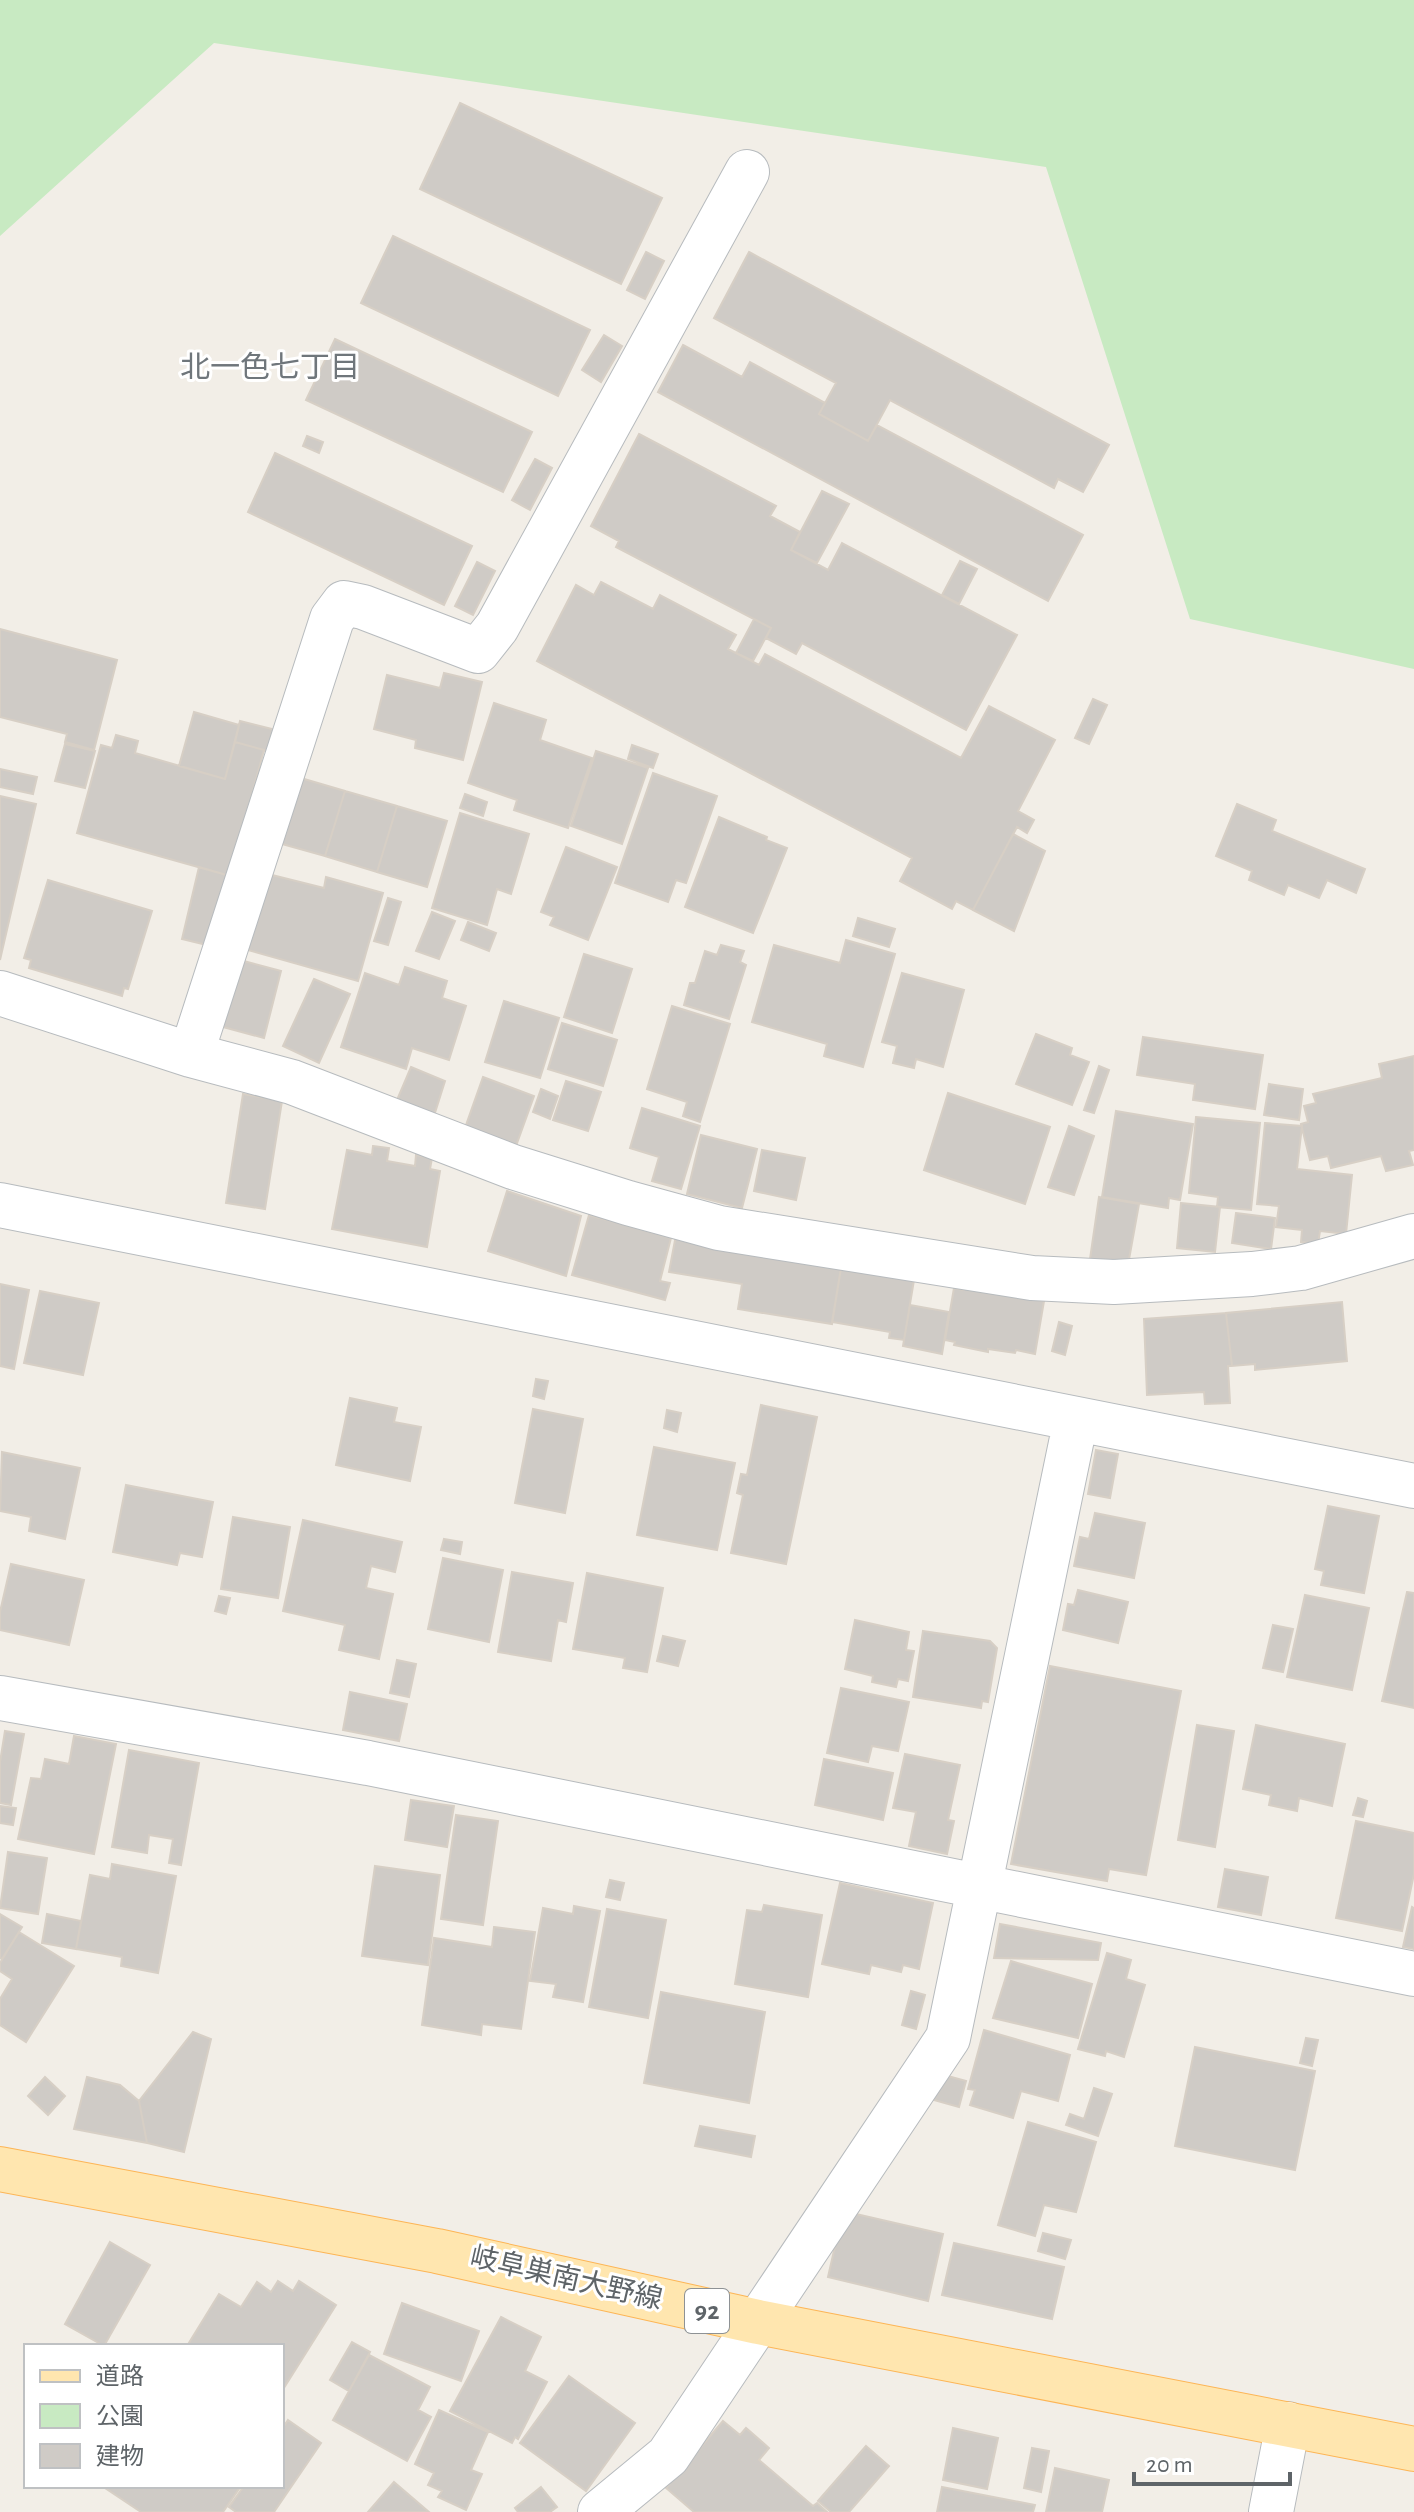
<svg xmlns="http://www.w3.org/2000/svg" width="1414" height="2512" font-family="'Alegreya Sans','Noto Sans JP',sans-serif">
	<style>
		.green { fill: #c8eac2 }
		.building { fill: #cfcbc6; stroke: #d7cfc5; stroke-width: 2 }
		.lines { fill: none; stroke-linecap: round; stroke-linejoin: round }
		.minor-casing { stroke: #b7bbbe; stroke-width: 46 }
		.primary-casing { stroke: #fdb555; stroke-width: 46 }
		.minor { stroke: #fff; stroke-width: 44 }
		.primary { stroke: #ffe6af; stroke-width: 44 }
		.labels { text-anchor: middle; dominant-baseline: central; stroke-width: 6; stroke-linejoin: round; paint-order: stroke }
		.shield { fill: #fff; stroke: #8e9295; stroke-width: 2 }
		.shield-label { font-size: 26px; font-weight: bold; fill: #5e6468 }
		.street-label { font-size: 28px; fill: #5e6468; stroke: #fff }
		.neighbourhood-label { font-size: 30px; fill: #6f767b; stroke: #fff }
	</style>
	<rect width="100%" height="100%" fill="#f2eee7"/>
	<path class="green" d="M0 0H1414V669L1190 619 1046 167 214 43 0 236Z"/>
	<path class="building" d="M460 103 662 198 621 284 420 189Z
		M393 236 590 330 558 396 361 303Z
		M646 252 664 261 645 299 627 290Z
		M749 252 1109 445 1083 492 1058 479 1054 488 890 400 868 441 819 414 836 383 714 318Z
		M604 335 622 346 601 382 582 370Z
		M335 339 532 432 503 492 306 400Z
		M683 345 742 377 750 362 825 403 819 414 868 441 877 425 1083 535 1048 601 658 392Z
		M639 434 776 506 770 516 800 532 791 550 828 570 842 543 1017 635 966 730 802 643 796 654 766 638 771 628 616 547 619 541 591 526Z
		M307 436 323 442 319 453 303 446Z
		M275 453 472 546 444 605 248 512Z
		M535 459 552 468 530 510 512 500Z
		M822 491 849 504 817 563 791 550Z
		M960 561 977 569 959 604 942 595Z
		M477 562 495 571 473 615 455 606Z
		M601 582 653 609 660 595 736 635 728 649 759 665 765 654 961 758 989 706 1055 740 1018 811 1034 820 1027 833 1017 827 973 910 956 901 952 909 900 881 912 858 537 661 576 585 594 595Z
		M754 619 771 628 753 661 736 653Z
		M0 629 117 660 94 750 65 742 67 734 0 717Z
		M444 673 482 682 463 760 415 748 416 740 374 729 387 675 440 688Z
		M1093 699 1107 705 1089 744 1075 738Z
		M494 703 546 720 540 740 592 758 568 828 514 810 517 800 468 783Z
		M194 712 239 725 225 779 179 766Z
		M240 721 276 730 271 752 235 742Z
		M116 735 138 741 135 753 225 779 235 742 264 750 230 876 77 833 101 745 112 748Z
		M65 744 95 751 85 788 55 781Z
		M632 745 658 754 653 768 628 759Z
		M596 751 648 768 622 844 571 826Z
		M0 769 37 777 33 794 0 787Z
		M653 773 717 796 686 883 676 880 668 902 615 883Z
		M294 776 345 791 325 856 275 842Z
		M345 791 397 806 377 872 325 856Z
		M465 794 487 802 483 816 460 808Z
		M0 796 36 804 0 960Z
		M1237 804 1276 820 1272 831 1365 869 1356 893 1327 880 1319 898 1288 885 1284 895 1249 880 1252 871 1216 856Z
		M397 806 447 821 427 887 377 872Z
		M460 813 529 834 511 894 497 889 487 925 432 908Z
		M719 817 767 837 766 840 787 848 753 933 685 907Z
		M1013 834 1045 851 1014 931 973 910Z
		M566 847 617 867 588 940 550 925 554 917 541 912Z
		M199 867 230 876 211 946 182 939Z
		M264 873 324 888 326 877 383 893 358 981 241 948Z
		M48 880 152 911 128 989 124 988 122 996 29 968 31 960 24 958Z
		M388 898 401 902 388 945 374 941Z
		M432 912 455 921 439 959 416 951Z
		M858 918 895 929 889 947 853 936Z
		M468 922 496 933 489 951 461 940Z
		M846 940 895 954 863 1067 824 1056 827 1044 752 1022 774 945 840 963Z
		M721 945 744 951 740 962 746 965 729 1019 684 1005 690 983H695L705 951 717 955Z
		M584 954 632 969 612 1033 564 1017Z
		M240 960 281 971 264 1038 223 1027Z
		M405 967 447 981 442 998 466 1006 449 1060 412 1048 406 1069 341 1047 365 973 399 985Z
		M902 973 964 990 943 1067 916 1059 914 1068 893 1063 897 1046 882 1042Z
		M314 979 350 994 319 1063 283 1046Z
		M504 1001 559 1018 540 1078 485 1062Z
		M672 1006 730 1024 700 1122 683 1116 687 1102 647 1089Z
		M562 1023 617 1040 603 1086 548 1069Z
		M1036 1034 1072 1048 1070 1055 1089 1062 1072 1105 1016 1084Z
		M1143 1037 1263 1055 1255 1109 1193 1100 1195 1084 1137 1075Z
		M1414 1056V1150L1409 1151 1413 1165 1386 1171 1381 1156 1331 1168 1328 1156 1310 1160 1301 1124 1308 1122 1304 1106 1316 1103 1313 1094 1382 1078 1379 1064Z
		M1099 1066 1109 1070 1094 1113 1084 1110Z
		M411 1067 445 1081 434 1116 397 1100Z
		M483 1077 534 1096 516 1146 465 1128Z
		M566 1081 601 1092 588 1131 553 1120Z
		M1269 1084 1303 1089 1299 1120 1264 1115Z
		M541 1089 558 1096 550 1119 533 1112Z
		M948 1093 1050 1127 1025 1204 924 1170Z
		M243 1094 282 1101 265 1209 226 1203Z
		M642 1108 700 1126 681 1189 652 1181 659 1157 630 1148Z
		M1116 1111 1193 1124 1180 1200 1169 1198 1168 1208 1102 1197Z
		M1196 1117 1260 1123 1251 1210 1217 1207 1218 1197 1189 1193Z
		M1265 1123 1302 1126 1297 1169 1352 1175 1346 1234 1320 1231 1318 1244 1301 1242 1302 1230 1276 1227 1279 1206 1257 1204Z
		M1069 1126 1094 1136 1074 1195 1048 1187Z
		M701 1135 757 1149 742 1208 687 1194Z
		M373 1146 389 1148 387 1161 415 1166 416 1155 432 1158 430 1169 440 1171 427 1247 332 1229 347 1150 372 1155Z
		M762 1150 805 1158 796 1200 754 1191Z
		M507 1191 581 1216 566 1276 488 1251Z
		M1099 1197 1139 1204 1128 1265 1090 1259Z
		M1181 1203 1220 1207 1215 1252 1177 1248Z
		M1236 1213 1275 1218 1271 1249 1232 1243Z
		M589 1215 671 1238 660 1281 670 1283 665 1300 572 1275Z
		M676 1235 842 1262 832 1324 738 1309 742 1284 669 1272Z
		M842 1262 915 1274 904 1340 889 1338 890 1332 832 1322Z
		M0 1284 29 1290 14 1369 0 1366Z
		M965 1287 1044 1301 1035 1354 1016 1350 1015 1353 988 1349V1352L954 1345 955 1342 945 1340 954 1288 964 1290Z
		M40 1291 99 1303 83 1375 24 1363Z
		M1342 1302 1347 1361 1255 1370V1364L1232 1366 1226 1313Z
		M910 1305 949 1312 942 1354 903 1346Z
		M1226 1313 1232 1366H1228L1230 1403 1205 1404 1204 1392 1147 1395 1144 1319Z
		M1059 1322 1072 1326 1065 1355 1052 1351Z
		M536 1379 548 1381 544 1399 533 1396Z
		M350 1398 397 1408 394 1422 421 1427 410 1481 336 1465Z
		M761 1405 817 1417 786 1564 731 1553 743 1495 737 1493 741 1474 747 1475Z
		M533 1409 583 1419 565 1513 515 1503Z
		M667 1410 681 1413 677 1432 664 1428Z
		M654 1447 735 1463 717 1550 637 1535Z
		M1096 1450 1118 1454 1110 1498 1088 1494Z
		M2 1452 80 1468 65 1539 29 1531 31 1517 0 1511Z
		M126 1485 213 1502 202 1557 180 1553 177 1565 113 1552Z
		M1328 1506 1379 1516 1364 1593 1321 1585 1324 1571 1315 1569Z
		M1095 1513 1145 1523 1134 1578 1074 1566 1080 1537 1089 1539Z
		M233 1517 290 1527 278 1598 221 1589Z
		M303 1520 402 1542 395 1572 371 1566 366 1588 393 1594 379 1659 339 1650 345 1625 283 1611Z
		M444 1539 462 1542 460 1554 441 1550Z
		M443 1558 503 1570 489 1642 428 1629Z
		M11 1564 84 1580 69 1645 0 1630V1612Z
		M512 1572 573 1583 566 1622 558 1620 551 1661 498 1652Z
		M587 1573 663 1588 647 1672 623 1668 625 1658 573 1649Z
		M1078 1590 1128 1602 1118 1643 1063 1630 1068 1604 1074 1605Z
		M1407 1592 1414 1593V1708L1382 1701Z
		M1305 1595 1369 1608 1352 1690 1287 1677Z
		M219 1596 230 1598 226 1614 215 1611Z
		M855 1620 909 1632 906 1650 914 1651 908 1681 898 1679 896 1687 872 1682 873 1676 845 1669Z
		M1273 1625 1293 1629 1283 1672 1263 1668Z
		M923 1631 990 1641 997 1648 988 1702 982 1701 981 1708 913 1697Z
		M663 1636 685 1641 678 1666 657 1661Z
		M397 1660 416 1664 409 1697 390 1693Z
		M1050 1666 1181 1691 1146 1875 1109 1869 1107 1881 1011 1864Z
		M841 1688 909 1702 898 1751 872 1746 868 1762 827 1753Z
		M350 1692 407 1704 399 1741 343 1730Z
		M1197 1725 1234 1731 1215 1847 1178 1840Z
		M1256 1725 1345 1744 1332 1806 1299 1798 1297 1811 1269 1805 1271 1795 1243 1789Z
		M5 1731 24 1734 11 1805 0 1803V1762Z
		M74 1736 116 1744 94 1854 18 1839 31 1778 41 1779 45 1759 69 1764Z
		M129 1750 199 1763 181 1865 169 1863 173 1839 149 1835 147 1853 112 1847Z
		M905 1754 960 1765 948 1820 954 1821 947 1854 909 1846 916 1812 893 1808Z
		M824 1759 893 1773 883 1820 815 1805Z
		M1358 1798 1367 1801 1363 1817 1353 1815Z
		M411 1800 454 1806 447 1847 405 1840Z
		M0 1806 16 1808 13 1825 0 1823Z
		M456 1815 498 1821 483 1925 441 1919Z
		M1356 1821 1414 1833V1874L1402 1931 1336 1918Z
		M8 1852 47 1858 38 1914 0 1908Z
		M112 1864 176 1876 158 1973 121 1966 122 1957 76 1949 90 1875 110 1879Z
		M375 1866 440 1875 428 1965 362 1956Z
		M1225 1869 1268 1877 1261 1915 1218 1907Z
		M610 1880 624 1883 620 1900 606 1897Z
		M840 1883 933 1903 919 1969 903 1965 901 1972 871 1965 869 1974 822 1964Z
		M764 1905 822 1915 808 1997 735 1984 747 1910 762 1912Z
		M574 1906 600 1911 583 2002 553 1997 556 1984 530 1981 543 1908 573 1914Z
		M1412 1907 1414 1908V1949L1403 1947Z
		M607 1909 666 1920 648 2018 589 2007Z
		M0 1914 22 1927 2 1959 0 1958Z
		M47 1914 81 1921 76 1949 42 1943Z
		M1000 1924 1101 1943 1098 1960 994 1958Z
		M494 1927 535 1932 521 2029 482 2024 481 2035 422 2025 434 1938 492 1947Z
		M19 1932 74 1966 26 2042 0 2025V1999L12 1979 0 1971V1963Z
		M1107 1953 1131 1960 1126 1979 1145 1985 1124 2057 1106 2051 1105 2056 1078 2049Z
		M1011 1961 1092 1984 1078 2038 993 2018Z
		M911 1991 925 1995 916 2029 902 2025Z
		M661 1992 765 2012 749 2103 644 2083Z
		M984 2030 1070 2055 1058 2101 1021 2091 1013 2118 970 2105 975 2090 968 2089Z
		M193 2032 211 2039 184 2152 147 2143 139 2101Z
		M1306 2038 1318 2040 1312 2066 1300 2063Z
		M1195 2047 1315 2071 1295 2170 1175 2146Z
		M944 2075 966 2081 959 2107 930 2099Z
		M45 2077 65 2096 48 2115 28 2096Z
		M87 2077 120 2085 139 2101 147 2143 74 2129Z
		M1094 2088 1112 2094 1098 2136 1066 2125 1070 2114 1084 2119Z
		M1028 2122 1096 2142 1076 2212 1044 2205 1035 2236 998 2225Z
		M700 2126 755 2136 751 2157 695 2146Z
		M843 2211 943 2234 928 2301 828 2277Z
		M1043 2233 1071 2240 1065 2259 1038 2251Z
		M110 2242 150 2265 104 2346 65 2324Z
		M954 2243 1064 2267 1052 2319 942 2295Z
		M278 2281 293 2291 299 2281 336 2305 282 2391V2346H187L219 2294 241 2307 257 2282 271 2292Z
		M402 2303 479 2331 461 2381 384 2354Z
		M501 2317 541 2337 525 2371 547 2382 518 2439 515 2437 512 2443 450 2411Z
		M352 2342 370 2352 349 2391 330 2380Z
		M369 2355 430 2387 418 2410 431 2417 407 2461 333 2420Z
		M569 2376 635 2423 586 2491 520 2443Z
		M439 2410 488 2432 471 2470 482 2474 466 2510 438 2497 442 2491 428 2485 434 2473 415 2464Z
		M288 2420 321 2443 274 2512H236L229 2507 244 2486H282V2429Z
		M723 2421 740 2435 746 2428 769 2448 759 2460 813 2506 817 2503 827 2512H694L666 2488Z
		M953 2428 998 2438 987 2489 943 2480Z
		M866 2446 889 2466 849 2512H831L818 2501Z
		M1032 2448 1049 2451 1041 2492 1024 2488Z
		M1055 2468 1109 2480 1102 2512H1046Z
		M394 2482 429 2512H368Z
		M102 2486H241L223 2512H141Z
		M541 2487 557 2507 550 2512H518L515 2508Z
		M942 2487 1035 2505 1033 2512H937Z"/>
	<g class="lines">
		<defs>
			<path id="minor" d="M0 993 191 1055 292 1082 513 1167 628 1203 719 1228 1032 1278 1114 1282 1252 1274 1301 1268 1414 1236
				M191 1055 332 619 344 603 363 607 478 651 497 627 747 172
				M0 1205 1414 1486
				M0 1698 368 1763 1414 1974
				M600 2512 668 2456 948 2038 1076 1419
				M1271 2512 1288 2424"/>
			<path id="primary" d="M0 2169 437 2251 758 2322 1414 2449"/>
		</defs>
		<use href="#minor" class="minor-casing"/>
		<use href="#primary" class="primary-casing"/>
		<use href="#minor" class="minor"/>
		<use href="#primary" class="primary"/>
	</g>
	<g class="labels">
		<rect class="shield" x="685" y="2289" width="44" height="44" rx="6"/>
		<g class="shield-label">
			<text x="707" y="2311">92</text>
		</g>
		<g class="street-label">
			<text transform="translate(566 2279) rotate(13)">岐阜巣南大野線</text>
		</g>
		<g class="neighbourhood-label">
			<text x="270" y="368">北一色七丁目</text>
		</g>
	</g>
	<rect x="24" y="2344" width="260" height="144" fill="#ffffff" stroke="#bfc1c3" stroke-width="2"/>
	<rect x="40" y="2370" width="40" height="12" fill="#ffe6af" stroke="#bfc1c3" stroke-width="2"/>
	<text x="96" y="2384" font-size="24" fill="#5e6468">道路</text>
	<rect x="40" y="2404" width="40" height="24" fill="#c8eac2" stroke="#bfc1c3" stroke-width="2"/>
	<text x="96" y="2424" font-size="24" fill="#5e6468">公園</text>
	<rect x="40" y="2444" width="40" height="24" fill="#cfcbc6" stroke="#bfc1c3" stroke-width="2"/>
	<text x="96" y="2464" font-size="24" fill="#5e6468">建物</text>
	<path d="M1134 2472v12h156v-12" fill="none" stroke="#5e6468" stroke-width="4"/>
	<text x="1146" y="2472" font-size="24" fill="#5e6468" stroke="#ffffff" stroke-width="6" paint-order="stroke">20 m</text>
</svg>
